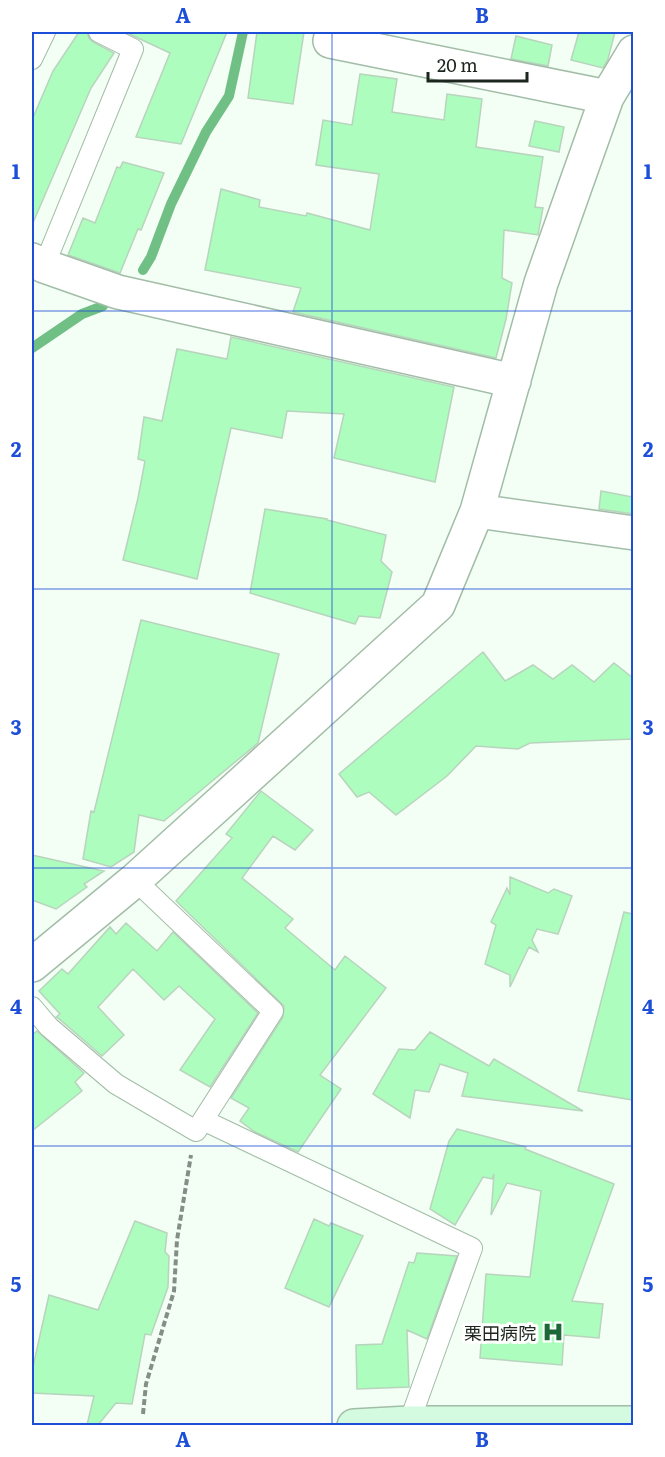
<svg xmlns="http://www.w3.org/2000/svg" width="665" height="1457" font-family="Literata,'Noto Sans JP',serif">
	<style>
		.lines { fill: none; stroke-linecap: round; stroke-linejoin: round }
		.stream { stroke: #70bf84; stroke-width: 10 }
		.building { fill: #acfdbe; stroke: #b8d4bd; stroke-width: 1.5 }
		.lane-casing { stroke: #a2bda7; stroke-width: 22 }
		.street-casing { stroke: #a2bda7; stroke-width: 36 }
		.secondary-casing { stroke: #a2bda7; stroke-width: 36 }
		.path { stroke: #848e86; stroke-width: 4; stroke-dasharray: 6 3; stroke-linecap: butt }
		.lane { stroke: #fff; stroke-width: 20 }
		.street { stroke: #fff; stroke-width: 33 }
		.secondary { stroke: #d4fbdf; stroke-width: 33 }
		.grid { fill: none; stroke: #1d4ed8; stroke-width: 1.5; stroke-opacity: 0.55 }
		.labels { text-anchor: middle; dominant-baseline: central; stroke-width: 6; stroke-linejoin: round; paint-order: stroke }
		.poi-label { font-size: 18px; fill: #1c261e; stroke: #fff; text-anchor: end }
		.neatline { fill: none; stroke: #1d4ed8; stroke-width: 2 }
		.grid-label { font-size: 20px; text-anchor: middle; font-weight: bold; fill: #1d4ed8 }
	</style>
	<rect width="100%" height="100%" fill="#f3fef5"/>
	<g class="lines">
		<path class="stream" d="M143 270 151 257 171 204 206 132 229 96 243 32
			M32 348 82 314 103 306"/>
	</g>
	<path class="building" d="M79 32H87L89 38 93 42 114 53 91 88 32 225V120L53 71Z
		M125 32H227L181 144 136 137 170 53Z
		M257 32H304L293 104 248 98Z
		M579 32H615L608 59 603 68 571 60Z
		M516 36 552 45 548 66 511 59Z
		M360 74 397 79 392 112 444 120 447 94 482 99 476 147 543 157 535 207 543 208 538 235 504 230 502 278 512 283 506 319 496 358 293 312 301 288 205 270 221 189 260 200 259 207 306 216 307 213 370 230 379 174 316 165 323 120 352 125Z
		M535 121 564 127 559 152 529 146Z
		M123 162 164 173 141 230 138 229 120 273 68 255 83 218 95 223 117 167 120 168Z
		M231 337 454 387 435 482 334 458 344 414 287 411 282 438 231 428 197 579 123 560 138 498 145 461 138 459 144 417 162 421 177 349 227 359Z
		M601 491 633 497V514L599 509Z
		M265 509 327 519V520L386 535 381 561 392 572 380 618 359 616 355 624 250 593Z
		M141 620 279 654 258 743 164 821 139 815 134 852 111 867 83 859 91 811 94 812Z
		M483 652 505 681 533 665 553 679 572 665 594 682 614 663 633 678V739L530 743 518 749 476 746 447 776 396 815 369 792 357 797 339 774Z
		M261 791 313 830 295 850 273 836 242 878 293 919 285 928 335 970 345 956 386 988 320 1075 341 1089 298 1152 255 1132 240 1121 249 1108 231 1098 283 1017 284 1006 176 901 232 838 226 834Z
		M32 855 104 871 84 884 87 887 56 909 32 900Z
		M510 877 548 893 554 889 572 896 558 934 537 929 532 940 538 952 529 947 510 987V975L485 964 496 925 491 922 507 888 510 895Z
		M624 912 633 914V1100L578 1091Z
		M126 923 157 951 173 932 258 1013 210 1087 180 1070 215 1019 179 986 164 1000 133 969 98 1007 124 1035 102 1056 58 1018 56 1017 60 1014 39 991 62 969 68 974 110 927 116 934Z
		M37 1031 84 1073 75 1082 82 1091 32 1131V1035Z
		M430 1032 489 1066 494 1059 583 1111 462 1096 468 1073 440 1064 429 1092 415 1090 410 1118 373 1094 399 1049 415 1050Z
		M457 1129 526 1147 525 1149 614 1184 572 1301 603 1304 599 1338 564 1335 562 1365 480 1358 486 1274 530 1277 541 1191 507 1183 491 1215 494 1174 492 1179 483 1177 455 1225 430 1209 449 1141Z
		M314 1219 329 1226 331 1223 363 1236 329 1307 285 1288Z
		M135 1221 167 1233 165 1252 169 1256 168 1287 151 1335 145 1334 132 1404 116 1403 98 1425H87L94 1396 32 1393V1371L49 1295 98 1310Z
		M417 1253 457 1256 427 1339 407 1330 409 1387 357 1389 356 1345 382 1344 409 1262 414 1263Z"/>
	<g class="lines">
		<defs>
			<path id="lane" d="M32 59 45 32
				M44 266 133 49 99 32
				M32 1007 49 1027 116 1084 196 1131 273 1011 135 880
				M203 1120 472 1248 409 1423"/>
			<path id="street" d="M332 32 330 41 607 97
				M32 260 44 266 118 292 514 381
				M477 511 634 533
				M32 965 135 880 438 605 477 511 541 283 576 184 607 97 634 52"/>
			<path id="secondary" d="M354 1426 409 1423H634"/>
		</defs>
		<use href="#lane" class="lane-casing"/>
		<use href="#street" class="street-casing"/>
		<use href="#secondary" class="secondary-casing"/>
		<path class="path" d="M143 1414 146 1384 174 1291 177 1240 191 1155"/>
		<use href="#lane" class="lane"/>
		<use href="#street" class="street"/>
		<use href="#secondary" class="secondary"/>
	</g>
	<path class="grid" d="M332 32V1426M32 311H634M32 589H634M32 868H634M32 1146H634"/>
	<defs>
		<symbol id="hospital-bare" viewBox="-9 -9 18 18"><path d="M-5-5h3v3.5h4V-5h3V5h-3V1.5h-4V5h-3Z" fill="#1c6836" stroke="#fff" stroke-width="2.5" paint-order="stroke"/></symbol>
	</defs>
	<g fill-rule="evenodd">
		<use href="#hospital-bare" x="538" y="1317" width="30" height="30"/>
	</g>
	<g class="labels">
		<g class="poi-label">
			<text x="536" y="1332">栗田病院</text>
		</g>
	</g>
	<rect width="665" height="1457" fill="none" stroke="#ffffff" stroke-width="66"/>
	<path d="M428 72v9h99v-9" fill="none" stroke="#1c261e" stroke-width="3"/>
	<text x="437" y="72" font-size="18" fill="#1c261e" stroke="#ffffff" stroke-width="4.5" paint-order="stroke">20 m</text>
	<rect x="33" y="33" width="599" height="1391" class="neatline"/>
	<g class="grid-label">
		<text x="183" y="23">A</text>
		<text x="482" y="23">B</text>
		<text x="16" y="179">1</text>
		<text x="648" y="179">1</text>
		<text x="16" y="457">2</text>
		<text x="648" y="457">2</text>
		<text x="16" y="735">3</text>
		<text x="648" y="735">3</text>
		<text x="16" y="1014">4</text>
		<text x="648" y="1014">4</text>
		<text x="16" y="1292">5</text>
		<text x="648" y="1292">5</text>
		<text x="183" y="1447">A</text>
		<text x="482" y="1447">B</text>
	</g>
</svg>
